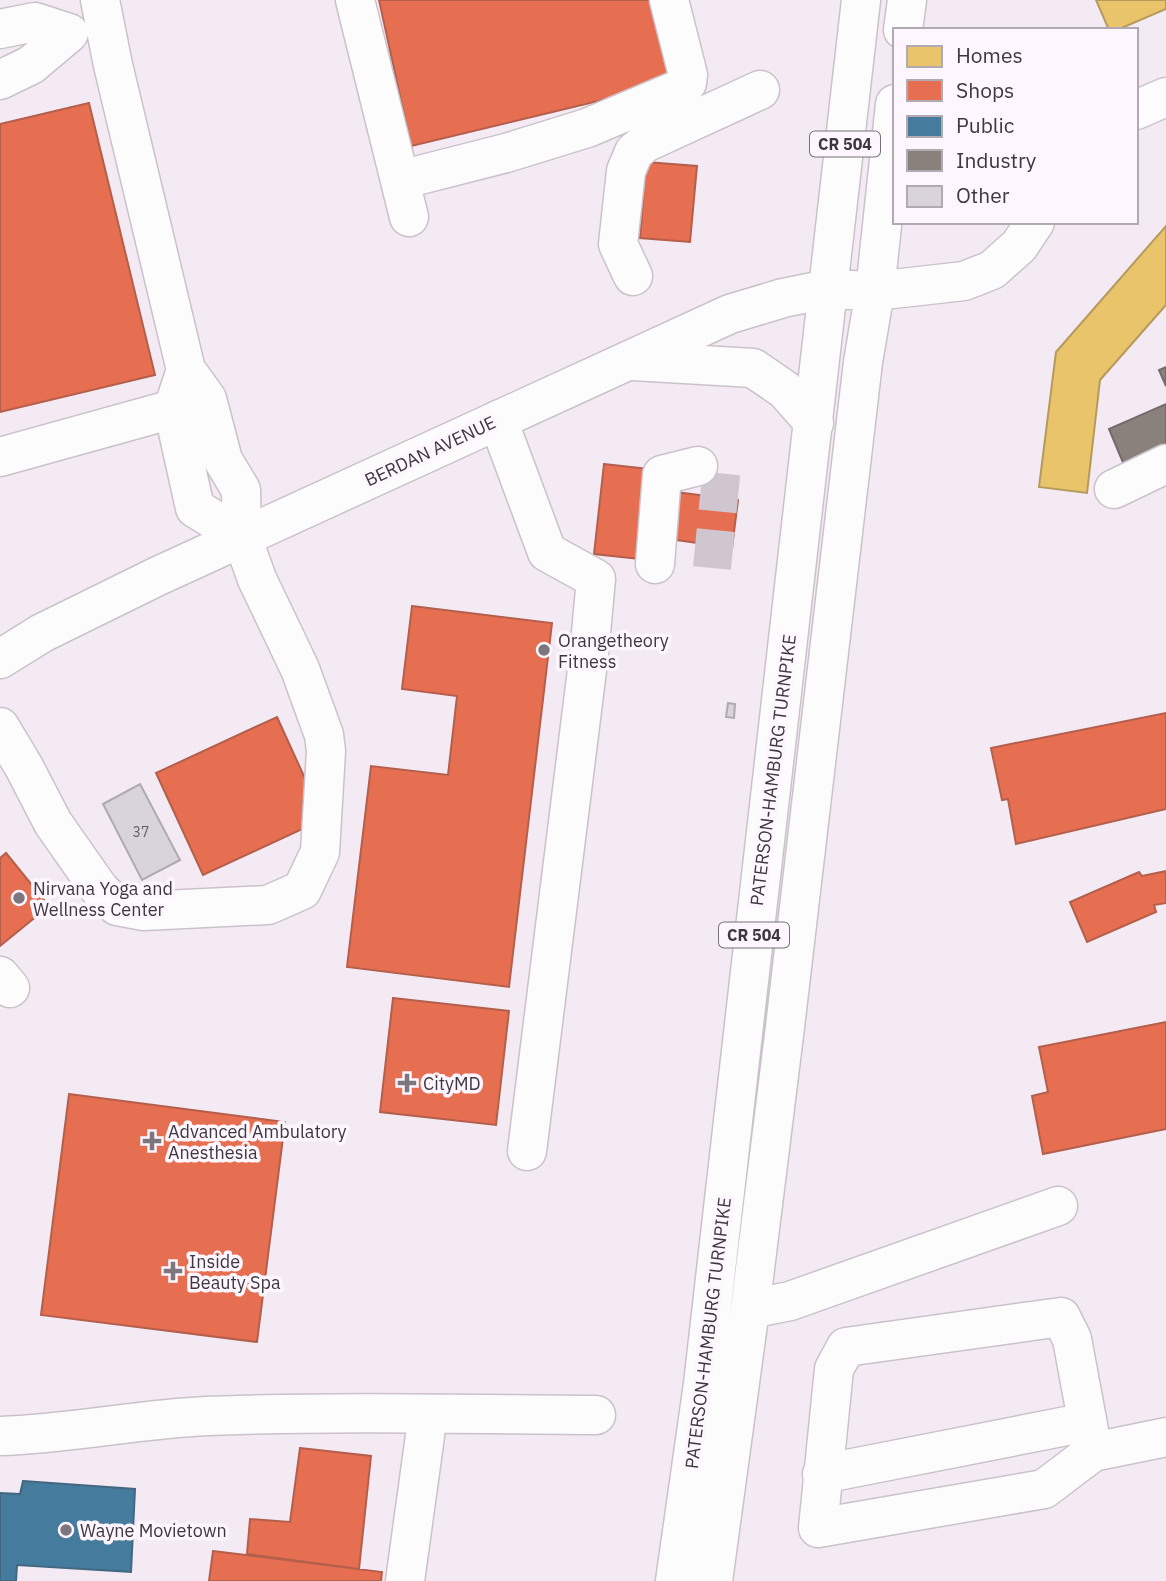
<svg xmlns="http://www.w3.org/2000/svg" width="1166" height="1581" font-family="'IBM Plex Sans',sans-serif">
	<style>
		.homes { fill: #e9c46a; stroke: #b69a5d; stroke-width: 2 }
		.shops { fill: #e76f51; stroke: #b45e4c; stroke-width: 2 }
		.public { fill: #457b9d; stroke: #436781; stroke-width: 2 }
		.industry { fill: #8a817c; stroke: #736b6a; stroke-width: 2 }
		.building { fill: #d9d3dc; stroke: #afa9b1; stroke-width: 2 }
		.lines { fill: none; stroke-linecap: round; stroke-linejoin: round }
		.minor-tunnel { stroke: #d0c6d0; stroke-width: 38; stroke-dasharray: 38 19; stroke-linecap: butt }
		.minor-casing { stroke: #cac2cb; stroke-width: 41 }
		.major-casing { stroke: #cac2cb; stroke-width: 41 }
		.minor { stroke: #fdfcfd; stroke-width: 38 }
		.major { stroke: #fdfcfd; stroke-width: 38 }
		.poi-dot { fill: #7e767e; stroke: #fdf6fe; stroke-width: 2.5 }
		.labels { text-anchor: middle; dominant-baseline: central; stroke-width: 7; stroke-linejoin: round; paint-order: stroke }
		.number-label { font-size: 14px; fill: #655e66 }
		.shield { fill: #fdf6fe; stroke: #777078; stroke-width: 2 }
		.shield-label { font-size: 16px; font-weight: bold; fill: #3e373f }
		.street-label { font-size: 18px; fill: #3e373f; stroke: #fdf6fe }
		.poi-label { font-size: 18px; fill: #3e373f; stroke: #fdf6fe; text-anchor: start }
	</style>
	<rect width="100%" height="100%" fill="#f4eaf4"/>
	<path class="homes" d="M1096 0H1166V9L1117 30H1109Z
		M1166 226V305L1100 380 1087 493 1039 487 1056 352Z"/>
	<path class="shops" d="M379 0H653L673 83 411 146Z
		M89 103 155 375 0 412V124Z
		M646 162 697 166 690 242 640 238Z
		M604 464 648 469 639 559 594 554Z
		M676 492 738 500 732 548 669 539Z
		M412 606 552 623 509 987 347 967 371 766 448 775 457 696 402 689Z
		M1166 713V809L1016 844 1008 799 1002 800 991 748Z
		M277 717 313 796 303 801 313 824 203 875 156 773Z
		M6 853 49 906 0 946V858Z
		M1166 871V903L1154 905 1156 912 1087 942 1070 902 1139 872 1142 876Z
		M393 998 509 1011 496 1125 380 1112Z
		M1166 1022V1129L1043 1154 1032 1096 1048 1092 1039 1047Z
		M69 1094 285 1122 257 1342 41 1315Z
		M300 1448 371 1456 359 1569 247 1554 250 1519 290 1522Z
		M213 1551 382 1572 381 1581H209Z"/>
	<path class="public" d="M23 1481 135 1489 131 1572 17 1565 16 1581H0V1493L20 1494Z"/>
	<path class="industry" d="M1166 367V386L1159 370Z
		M1166 404V447L1124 465 1109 429Z"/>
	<path class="building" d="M728 703 735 704 734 718 726 717Z
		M140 784 180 860 142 880 103 804Z"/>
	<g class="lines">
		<path class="minor-tunnel" d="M712 568 722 466"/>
		<defs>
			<path id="minor" d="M355 0 409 217
				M0 29 35 22 69 33 31 65 0 80
				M1136 110 1166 97
				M400 180 506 153 587 128 682 88 687 83 688 75 669 0
				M633 276 618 244 626 171 634 152 645 143 760 90
				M186 370 173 409 195 508 242 537
				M498 420 547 552 596 579 589 654 527 1151
				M0 457 173 409
				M1114 489 1166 464
				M655 564 662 475 698 466
				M0 727 24 767 53 823 100 890 117 906 144 911 268 905 302 890 320 852 326 751 324 735 300 669 257 579 242 537 241 490 223 460 207 399 186 370 113 65 100 0
				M0 976 10 988
				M750 1309 790 1301 1058 1206
				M0 1436C69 1434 138 1419 207 1416 337 1411 466 1414 596 1415
				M1093 1452 1072 1339 1061 1317 846 1347 834 1369 818 1528 1044 1489 1093 1452 1166 1437
				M822 1474 1087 1422
				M405 1581 428 1414"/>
			<path id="major" d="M903 30 907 0
				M633 361 753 368 785 390 814 423
				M0 659 42 633 158 576 730 314 783 298 827 289 875 291 964 281 992 270 1019 246 1035 222
				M675 1581 703 1384 861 0
				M713 1581 750 1309 785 1027 863 362 875 291 895 104"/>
		</defs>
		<use href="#minor" class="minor-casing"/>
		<use href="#major" class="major-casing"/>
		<use href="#minor" class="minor"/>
		<use href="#major" class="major"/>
	</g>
	<g class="poi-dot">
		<circle cx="544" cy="650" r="7"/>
		<circle cx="19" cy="898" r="7"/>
		<path d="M403.5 1072.5h7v7h7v7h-7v7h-7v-7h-7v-7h7z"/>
		<path d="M148.5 1130.5h7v7h7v7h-7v7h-7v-7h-7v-7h7z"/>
		<path d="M169.5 1260.5h7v7h7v7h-7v7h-7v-7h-7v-7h7z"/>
		<circle cx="66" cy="1530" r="7"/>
	</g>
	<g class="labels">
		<g class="number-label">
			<text x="141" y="832">37</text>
		</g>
		<g class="shield">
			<rect x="810" y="131.5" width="70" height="25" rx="5"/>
			<rect x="719" y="922.5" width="70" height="25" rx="5"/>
		</g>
		<g class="shield-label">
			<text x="845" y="144">CR 504</text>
			<text x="754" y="935">CR 504</text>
		</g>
		<g class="street-label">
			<text transform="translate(430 451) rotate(-25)">BERDAN AVENUE</text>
			<text transform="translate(773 770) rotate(-83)">PATERSON-HAMBURG TURNPIKE</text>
			<text transform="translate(708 1333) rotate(-83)">PATERSON-HAMBURG TURNPIKE</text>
		</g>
		<g class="poi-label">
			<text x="558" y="640">Orangetheory<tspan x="558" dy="21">Fitness</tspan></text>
			<text x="33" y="888">Nirvana Yoga and<tspan x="33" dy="21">Wellness Center</tspan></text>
			<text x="423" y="1083">CityMD</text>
			<text x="168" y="1131">Advanced Ambulatory<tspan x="168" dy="21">Anesthesia</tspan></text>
			<text x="189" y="1261">Inside<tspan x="189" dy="21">Beauty Spa</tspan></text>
			<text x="80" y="1530">Wayne Movietown</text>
		</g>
	</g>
	<rect x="893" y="28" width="245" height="196" fill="#fdf6fe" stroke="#b1aab2" stroke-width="2"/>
	<rect x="907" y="46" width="35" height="21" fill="#e9c46a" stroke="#b1aab2" stroke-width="2"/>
	<text x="956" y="63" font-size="21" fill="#3e373f">Homes</text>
	<rect x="907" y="80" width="35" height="21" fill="#e76f51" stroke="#b1aab2" stroke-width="2"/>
	<text x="956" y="98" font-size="21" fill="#3e373f">Shops</text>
	<rect x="907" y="116" width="35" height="21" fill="#457b9d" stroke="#b1aab2" stroke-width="2"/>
	<text x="956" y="133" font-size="21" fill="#3e373f">Public</text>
	<rect x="907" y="150" width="35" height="21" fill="#8a817c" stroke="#b1aab2" stroke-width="2"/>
	<text x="956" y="168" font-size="21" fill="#3e373f">Industry</text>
	<rect x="907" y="186" width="35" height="21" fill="#d9d3dc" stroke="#b1aab2" stroke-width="2"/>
	<text x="956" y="203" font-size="21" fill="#3e373f">Other</text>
</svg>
